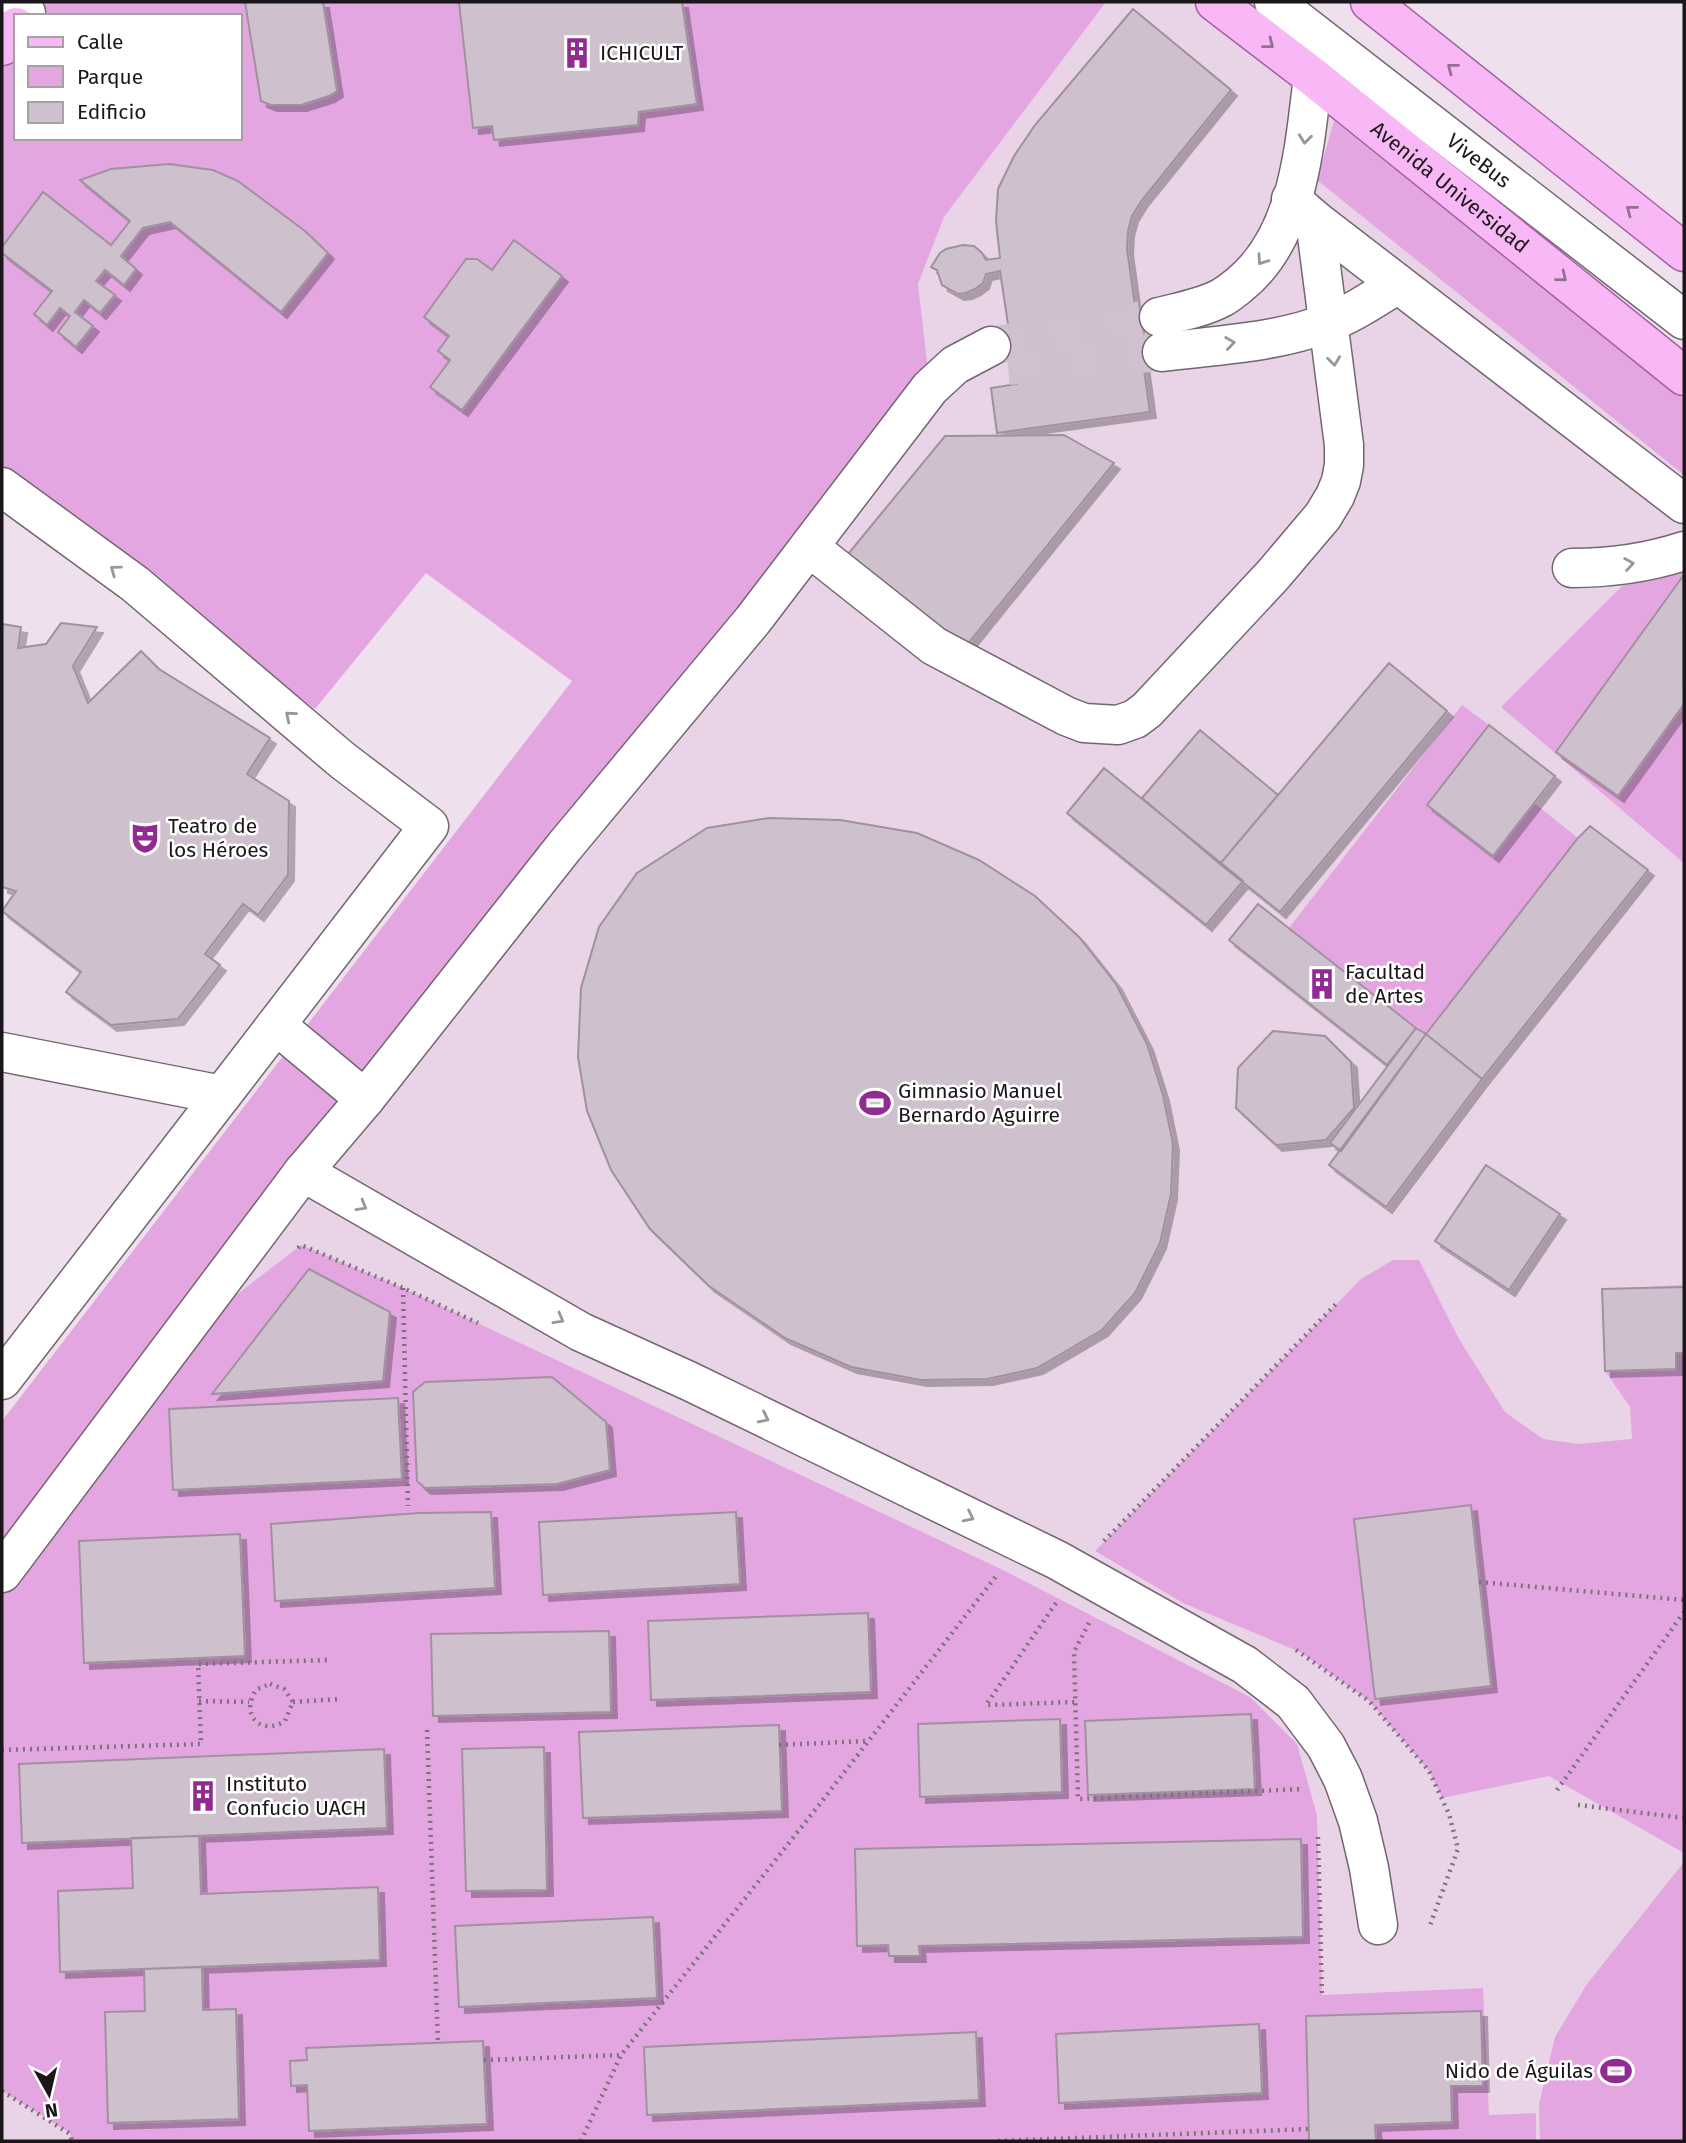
<svg xmlns="http://www.w3.org/2000/svg" width="1686" height="2143" font-family="'Fira Sans',sans-serif">
	<style>
		.built { fill: #e9d4e7 }
		.green { fill: #e4a6e1 }
		.building { fill: #cec0cd; stroke: #9f929e; stroke-width: 2; filter: url(#shadow) }
		.lines { fill: none; stroke-linecap: round; stroke-linejoin: round }
		.minor-tunnel { stroke: #cfc2ce; stroke-width: 38; stroke-dasharray: 38 19; stroke-linecap: butt }
		.minor-casing { stroke: #736672; stroke-width: 41 }
		.major-casing { stroke: #a660a4; stroke-width: 41 }
		.path { stroke: #7c727b; stroke-width: 4.5; stroke-dasharray: 2 5; stroke-linecap: butt }
		.minor { stroke: #fff; stroke-width: 38 }
		.major { stroke: #f7b8f5; stroke-width: 38 }
		.oneway { stroke: #946f92 }
		.oneway2 { stroke: #989698 }
		.labels { text-anchor: middle; dominant-baseline: central; stroke-width: 5; stroke-linejoin: round; paint-order: stroke }
		.poi-label { font-size: 21px; fill: #1b161a; stroke: #fff; text-anchor: start }
		.street-label { font-size: 21px; fill: #1b161a; stroke: #fff }
	</style>
	<defs>
		<filter id="shadow"><feDropShadow dx="6" dy="6" stdDeviation="0" flood-color="#0004"/></filter>
	</defs>
	<rect width="100%" height="100%" fill="#efe0ee"/>
	<path class="built" d="M1106 2H1215L1684 376V2141H2V1573L929 388 918 284 944 217Z"/>
	<path class="green" d="M34 2H1106L944 217 918 284 930 388 173 1344 301 1245 403 1288 1001 1569 1250 1697 1297 1744 1317 1815 1322 1995 1483 1988 1489 2115 1536 2113V2141H72L70 2133 2 2091V1421L572 681 426 573 315 709 2 486V46L16 27V138H240V16H24Z
		M1334 121 1684 399V475L1317 180Z
		M1684 569V863L1501 707 1629 579Z
		M1462 705 1489 725 1428 805 1534 803 1578 838 1426 1034 1289 928Z
		M1393 1260H1419L1459 1339 1505 1412 1543 1439 1578 1444 1632 1439 1630 1407 1605 1371 1602 1289 1684 1285V1853L1549 1776 1442 1798 1429 1771 1369 1701 1300 1652 1183 1603 1095 1551 1361 1279Z
		M1684 1862V2141H1540L1539 2104 1555 2037 1587 1984Z"/>
	<path class="building" d="M245 2H323L337 91 329 96 301 105H271L261 101Z
		M459 2H682L697 104 639 112 638 125 494 140 492 126 473 128Z
		M1133 9 1231 90 1142 200 1132 216 1128 231 1127 249 1150 412 997 433 991 388 1017 384 1000 271 986 274 983 283 975 289 966 293 958 294 942 285 937 270 931 267 940 253 946 249 963 245 974 246 982 253 986 260 1000 258 996 221 998 189 1014 156 1035 125Z
		M169 164 213 170 238 181 305 231 328 253 281 312 170 222 143 228 121 256 136 269 124 285 105 270 96 281 115 295 100 313 84 300 75 312 93 326 76 347 58 332 70 316 60 308 47 325 34 314 52 291 2 253V247L43 192 111 245 130 221 80 180 111 169Z
		M514 240 562 276 462 410 430 387 450 360 438 351 449 336 424 317 466 259H477L492 270Z
		M1064 435 1114 463 958 656 844 559 945 436Z
		M1683 576 1684 704 1618 796 1556 752Z
		M61 623 97 627 73 666 88 703 141 651 159 669 270 738 247 774 289 801 288 875 258 915 243 904 205 954 220 965 178 1019 111 1025 66 992 81 972 2 911 16 891 2 887V624L21 627 18 648 46 644Z
		M1389 663 1447 711 1280 912 1220 864Z
		M1489 725 1555 776 1493 856 1427 805Z
		M1200 730 1278 795 1220 864 1142 798Z
		M1104 768 1243 881 1206 925 1067 813Z
		M769 818 840 820 917 833 979 860 1035 896 1079 937 1116 984 1147 1044 1163 1095 1173 1144 1171 1194 1160 1243 1135 1293 1102 1330 1037 1368 987 1379 921 1380 851 1367 785 1338 709 1286 650 1229 611 1170 587 1111 578 1057 581 988 599 927 637 873 707 828Z
		M1590 826 1648 870 1482 1079 1426 1034 1578 838Z
		M1258 904 1416 1028 1387 1065 1229 940Z
		M1416 1028 1426 1034 1341 1151 1330 1143Z
		M1273 1031 1325 1036 1351 1062 1354 1108 1326 1140 1276 1145 1236 1108 1238 1068Z
		M1426 1034 1482 1079 1386 1207 1329 1165Z
		M1486 1165 1560 1214 1509 1290 1435 1241Z
		M309 1269 390 1312 383 1381 212 1394Z
		M1684 1287V1353H1676V1369L1605 1371 1602 1289Z
		M552 1377 606 1422 610 1470 557 1484 425 1488 417 1481 413 1392 425 1382Z
		M398 1398 402 1479 173 1490 169 1409Z
		M1471 1505 1491 1686 1375 1699 1354 1519Z
		M491 1512 495 1588 275 1601 271 1524 419 1513Z
		M736 1512 740 1584 543 1595 539 1522Z
		M240 1534 245 1656 84 1663 79 1541Z
		M868 1613 871 1692 651 1700 648 1621Z
		M609 1631 611 1712 433 1716 431 1634Z
		M1251 1714 1255 1789 1088 1795 1085 1721Z
		M1060 1719 1062 1792 920 1797 918 1724Z
		M779 1725 782 1811 583 1818 579 1732Z
		M544 1747 547 1890 466 1891 462 1749Z
		M384 1749 387 1828 22 1843 19 1764Z
		M199 1836 201 1894 378 1887 380 1960 60 1972 58 1891 133 1888 131 1838Z
		M1301 1839 1303 1937 919 1946 920 1956H889L888 1945 857 1946 855 1849Z
		M653 1917 657 1998 459 2007 455 1926Z
		M202 1967 203 2010 236 2009 239 2119 108 2123 105 2012 145 2011 144 1969Z
		M1481 2011 1483 2086H1451L1452 2122 1375 2125 1376 2141H1309L1306 2016Z
		M1259 2024 1262 2093 1059 2103 1056 2034Z
		M976 2032 979 2100 647 2115 644 2047Z
		M483 2041 487 2124 309 2131 307 2085 291 2086 290 2061 307 2060 306 2048Z"/>
	<g class="lines">
		<path class="minor-tunnel" d="M991 346 1159 317
			M1008 366 1162 352"/>
		<defs>
			<g id="minor">
				<path d="M12 2 26 13"/>
				<path id="s1" d="M1274 2 1684 320"/>
				<path d="M1291 199 1315 220 1684 504"/>
				<path d="M1159 317C1179 312 1202 308 1221 298 1227 295 1233 290 1238 286 1299 238 1304 148 1313 77"/>
				<path d="M1162 352C1217 345 1276 343 1327 323 1352 314 1375 298 1398 284"/>
				<path d="M2 487 135 584 342 760 429 826 222 1095"/>
				<path d="M809 547 934 646 1066 716 1084 723 1118 725 1135 719 1147 710 1273 575 1323 516 1335 496 1341 481 1344 465V445L1315 220"/>
				<path d="M1572 568C1611 568 1647 563 1684 551"/>
				<path d="M276 1025 365 1099"/>
				<path d="M2 1052 222 1095 2 1380"/>
				<path d="M303 1172 581 1332 689 1381 1057 1560 1245 1665 1293 1702 1326 1746 1343 1779 1358 1821 1369 1868 1378 1925"/>
				<path d="M2 1573 303 1172 365 1099 564 847 753 620 930 388 955 365 991 346"/>
			</g>
			<g id="major">
				<path id="s2" d="M1215 2 1313 77 1684 376"/>
				<path d="M1370 2 1684 252"/>
				<path d="M2 46 16 27"/>
			</g>
		</defs>
		<use href="#minor" class="minor-casing"/>
		<use href="#major" class="major-casing"/>
		<path class="path" d="M298 1248 301 1245 403 1288 478 1323
			M403 1288 408 1506
			M1104 1541 1336 1304
			M1479 1582 1684 1600
			M1056 1603 986 1705 1076 1702
			M1089 1623 1074 1652 1078 1799 1303 1789
			M1296 1650 1369 1701 1429 1771 1449 1814 1458 1849 1429 1928
			M270 1684 284 1689 293 1702 285 1721C260 1737 239 1713 257 1689Z
			M199 1701 249 1702
			M293 1702 340 1699
			M427 1730 438 2043
			M779 1745 866 1741
			M2 1750 201 1744 198 1664 328 1660
			M1557 1790 1684 1612
			M1578 1805 1684 1818
			M1318 1837 1322 1995
			M484 2060 621 2055
			M2 2091 70 2134 72 2141
			M581 2141 621 2055 819 1805 997 1575
			M998 2141 1309 2129"/>
		<use href="#minor" class="minor"/>
		<use href="#major" class="major"/>
	</g>
	<defs><path id="oneway-chevron" d="M-2-3.5L2.5 0L-2 3.5" fill="none" stroke-width="1.6" stroke-linecap="round" stroke-linejoin="round" transform="scale(1.75)"/></defs>
	<g class="oneway">
		<use href="#oneway-chevron" transform="translate(1269 44) rotate(38)"/>
		<use href="#oneway-chevron" transform="translate(1452 68) rotate(-142)"/>
		<use href="#oneway-chevron" transform="translate(1631 210) rotate(-142)"/>
		<use href="#oneway-chevron" transform="translate(1562 277) rotate(39)"/>
	</g>
	<g class="oneway2">
		<use href="#oneway-chevron" transform="translate(1305 139) rotate(97)"/>
		<use href="#oneway-chevron" transform="translate(1262 260) rotate(125)"/>
		<use href="#oneway-chevron" transform="translate(1230 343) rotate(-8)"/>
		<use href="#oneway-chevron" transform="translate(1334 361) rotate(83)"/>
		<use href="#oneway-chevron" transform="translate(1629 564) rotate(-9)"/>
		<use href="#oneway-chevron" transform="translate(115 570) rotate(-144)"/>
		<use href="#oneway-chevron" transform="translate(290 716) rotate(-140)"/>
		<use href="#oneway-chevron" transform="translate(362 1206) rotate(30)"/>
		<use href="#oneway-chevron" transform="translate(559 1319) rotate(30)"/>
		<use href="#oneway-chevron" transform="translate(764 1418) rotate(26)"/>
		<use href="#oneway-chevron" transform="translate(969 1517) rotate(26)"/>
	</g>
	<defs>
		<symbol id="building-bare" viewBox="-9 -9 18 18"><path d="M-4-6H4V6H1V3H-1V6H-4ZM-2.5-4.3h1.7v1.8h-1.7ZM.8-4.3h1.7v1.8H.8ZM-2.5-1h1.7V.8h-1.7ZM.8-1h1.7V.8H.8Z" fill="#912b91" stroke="#fff" stroke-width="2.5" paint-order="stroke"/></symbol>
		<symbol id="theatre-bare" viewBox="-9 -9 18 18"><path d="M-5-5.5Q0-4 5-5.5V0Q5 5 0 6Q-5 5-5 0ZM-3.3-2.5H-1v1.5H-3.3ZM1-2.5H3.3v1.5H1ZM-2.8 1Q0 5.5 2.8 1Z" fill="#912b91" stroke="#fff" stroke-width="2.5" paint-order="stroke"/></symbol>
		<symbol id="stadium-bare" viewBox="-9 -9 18 18"><path d="M0-5a6.5 5 0 1 0 0 10a6.5 5 0 1 0 0-10ZM-3.5-1.8h7v3.6h-7Z" fill="#912b91" stroke="#fff" stroke-width="2.5" paint-order="stroke"/></symbol>
	</defs>
	<g fill-rule="evenodd">
		<use href="#building-bare" x="555" y="31" width="44" height="44"/>
		<use href="#theatre-bare" x="123" y="816" width="44" height="44"/>
		<use href="#building-bare" x="1300" y="962" width="44" height="44"/>
		<use href="#stadium-bare" x="853" y="1081" width="44" height="44"/>
		<use href="#building-bare" x="181" y="1774" width="44" height="44"/>
		<use href="#stadium-bare" x="1594" y="2049" width="44" height="44"/>
	</g>
	<g class="labels">
		<g class="poi-label">
			<text x="600" y="53">ICHICULT</text>
			<text x="168" y="826">Teatro de<tspan x="168" dy="24">los Héroes</tspan></text>
			<text x="1345" y="972">Facultad<tspan x="1345" dy="24">de Artes</tspan></text>
			<text x="898" y="1091">Gimnasio Manuel<tspan x="898" dy="24">Bernardo Aguirre</tspan></text>
			<text x="226" y="1784">Instituto<tspan x="226" dy="24">Confucio UACH</tspan></text>
			<text x="1593" y="2071" text-anchor="end">Nido de Águilas</text>
		</g>
		<g class="street-label">
			<text stroke="none"><textPath href="#s1" startOffset="259">ViveBus</textPath></text>
			<text stroke="none"><textPath href="#s2" startOffset="299">Avenida Universidad</textPath></text>
		</g>
	</g>
	<rect width="1686" height="2143" fill="none" stroke="#1b161a" stroke-width="7"/>
	<rect x="14" y="14" width="228" height="126" fill="#ffffff" stroke="#a4a2a3" stroke-width="2"/>
	<rect x="28" y="37" width="35" height="10" fill="#f7b8f5" stroke="#a4a2a3" stroke-width="2"/>
	<text x="77" y="49" font-size="21" fill="#1b161a">Calle</text>
	<rect x="28" y="66" width="35" height="21" fill="#e4a6e1" stroke="#a4a2a3" stroke-width="2"/>
	<text x="77" y="84" font-size="21" fill="#1b161a">Parque</text>
	<rect x="28" y="102" width="35" height="21" fill="#cec0cd" stroke="#a4a2a3" stroke-width="2"/>
	<text x="77" y="119" font-size="21" fill="#1b161a">Edificio</text>
	<g transform="translate(49 2094) rotate(172)" stroke="#ffffff" stroke-width="5" paint-order="stroke">
	<path d="M0-5L12 26L0 18L-12 26Z" fill="#1b161a"/>
	<text y="-10" font-size="19" font-weight="bold" text-anchor="middle" fill="#1b161a">N</text>
	</g>
</svg>
